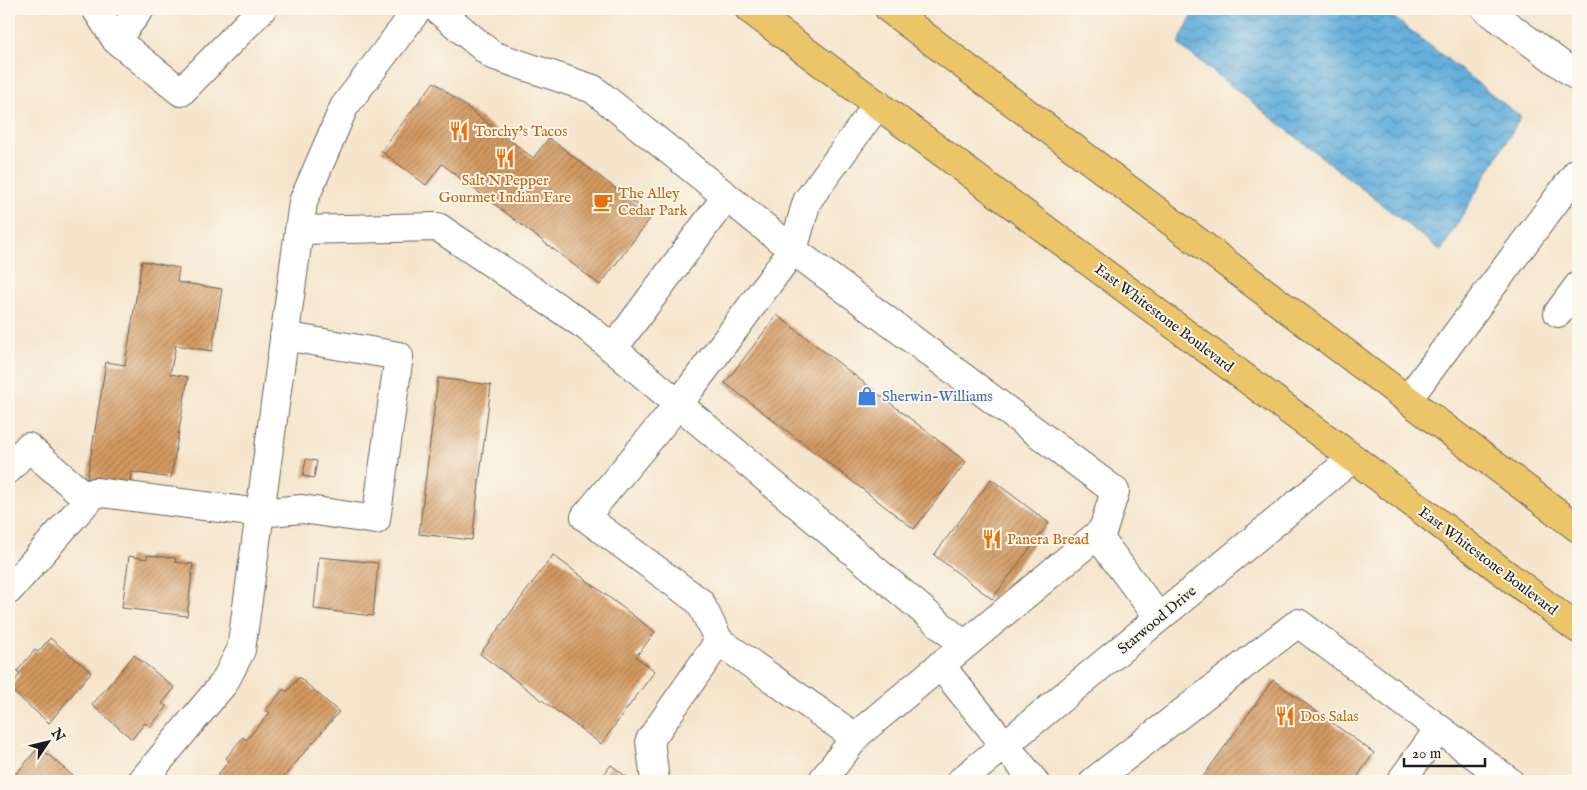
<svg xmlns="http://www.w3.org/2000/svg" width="1587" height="790" font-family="'IM FELL English',serif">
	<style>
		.water { fill: url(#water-waves); stroke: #40667c }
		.building { fill: url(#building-hatch) }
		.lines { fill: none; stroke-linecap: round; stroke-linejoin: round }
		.minor-casing { stroke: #68625a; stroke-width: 30 }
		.major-casing { stroke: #68625a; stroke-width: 30 }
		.minor { stroke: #fff; stroke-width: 28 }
		.major { stroke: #edc569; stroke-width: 28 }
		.labels { text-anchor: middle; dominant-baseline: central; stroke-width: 4; stroke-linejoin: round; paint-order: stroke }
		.food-label { font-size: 15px; fill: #c56008; stroke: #fbf7ec; text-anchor: start }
		.street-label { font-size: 15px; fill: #1c1c1c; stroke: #fbf7ec }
		.shop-label { font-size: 15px; fill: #366cbe; stroke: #fbf7ec; text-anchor: start }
	</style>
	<defs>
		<pattern id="water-waves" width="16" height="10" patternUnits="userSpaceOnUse" patternTransform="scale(1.25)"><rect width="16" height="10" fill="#64afdc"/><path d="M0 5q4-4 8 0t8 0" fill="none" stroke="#528eb2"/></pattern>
		<pattern id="building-hatch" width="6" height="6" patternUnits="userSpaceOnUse" patternTransform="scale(1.25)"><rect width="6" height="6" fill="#d39961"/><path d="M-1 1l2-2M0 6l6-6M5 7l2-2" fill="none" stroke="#aa7c4f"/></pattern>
	</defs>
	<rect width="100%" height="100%" fill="#fbf7ec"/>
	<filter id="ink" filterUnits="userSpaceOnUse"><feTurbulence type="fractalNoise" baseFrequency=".02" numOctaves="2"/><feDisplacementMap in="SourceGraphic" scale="10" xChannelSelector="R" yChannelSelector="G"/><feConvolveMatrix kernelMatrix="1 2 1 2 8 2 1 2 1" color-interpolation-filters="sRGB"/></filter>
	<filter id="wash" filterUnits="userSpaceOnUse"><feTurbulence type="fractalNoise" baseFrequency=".0096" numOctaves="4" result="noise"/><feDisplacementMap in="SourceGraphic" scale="20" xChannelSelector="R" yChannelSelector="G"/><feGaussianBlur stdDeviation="1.12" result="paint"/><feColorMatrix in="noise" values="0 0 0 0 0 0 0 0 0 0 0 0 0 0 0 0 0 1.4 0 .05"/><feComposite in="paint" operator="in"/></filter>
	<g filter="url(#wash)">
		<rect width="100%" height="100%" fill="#f5e5cc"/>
		<path class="water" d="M1195 9H1383L1521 117 1441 251 1178 44Z"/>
		<g id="blocks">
			<path class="building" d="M434 82 533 158 549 138 652 216 600 285 442 164 426 185 381 151Z
				M142 261 179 268 177 282 222 289 212 351 176 345 170 374 188 377 171 478 132 472 131 484 106 483 87 479 106 362 125 365Z
				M777 315 966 462 914 529 725 383Z
				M438 378 491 385 472 540 419 534Z
				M306 459 317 461 314 478 303 476Z
				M991 479 1049 523 992 599 934 555Z
				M148 555 176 558 175 562 193 564 187 616 122 608 129 556 147 559Z
				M553 555 655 632 636 657 655 671 601 744 480 654Z
				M319 557 378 563 373 616 314 609Z
				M50 638 91 672 49 723 9 688 20 674 17 671 35 650 38 652Z
				M134 655 175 688 162 703 167 707 150 727 145 723 132 739 92 705Z
				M299 677 339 712 280 781H224L217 776 229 761 226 758 243 737 246 740 270 713 266 710 284 689 287 692Z
				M1273 680 1374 753 1354 781H1207L1202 778Z
				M39 747 79 781H10Z
				M611 765 632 781H599Z"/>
		</g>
	</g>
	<g filter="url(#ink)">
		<use href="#blocks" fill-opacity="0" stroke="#68625a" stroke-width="1"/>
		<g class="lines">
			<defs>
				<path id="minor" d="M96 9 116 40
					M140 9 116 40 181 92 262 9
					M437 9 492 55 593 89 793 250 807 201 878 104
					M1486 9 1578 77
					M299 230 438 227 587 327 964 645
					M1558 313 1578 286
					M613 349 726 197
					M1408 399 1578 171
					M9 469 28 447 89 500
					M1097 535 1159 618
					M9 590 95 492 259 513 302 509 376 520 399 356 284 336
					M719 641 855 737
					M940 665 1034 781
					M142 781 224 683 241 650 303 202 344 107 418 9
					M655 781 650 740 719 641 700 602 585 517 678 405 793 250 1115 491 1103 530 858 734 822 781
					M961 781 1353 458
					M1094 781 1298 623 1509 781
					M1401 781 1439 729"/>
				<path id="major" d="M749 9 1353 458 1578 629
					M889 9 1578 528"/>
			</defs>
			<use href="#minor" class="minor-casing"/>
			<use href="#major" class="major-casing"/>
			<use href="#minor" class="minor"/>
			<use href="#major" class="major"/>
		</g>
	</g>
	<defs>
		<symbol id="restaurant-bare" viewBox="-9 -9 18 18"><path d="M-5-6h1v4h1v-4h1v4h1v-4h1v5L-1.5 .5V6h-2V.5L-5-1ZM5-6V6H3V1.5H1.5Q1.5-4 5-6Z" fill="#e8710a" stroke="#fbf7ec" stroke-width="2.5" paint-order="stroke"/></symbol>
		<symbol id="cafe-bare" viewBox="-9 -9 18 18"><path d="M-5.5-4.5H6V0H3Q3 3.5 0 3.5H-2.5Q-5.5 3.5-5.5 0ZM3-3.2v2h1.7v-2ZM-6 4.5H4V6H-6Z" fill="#e8710a" stroke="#fbf7ec" stroke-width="2.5" paint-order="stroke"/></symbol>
		<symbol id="shop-bare" viewBox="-9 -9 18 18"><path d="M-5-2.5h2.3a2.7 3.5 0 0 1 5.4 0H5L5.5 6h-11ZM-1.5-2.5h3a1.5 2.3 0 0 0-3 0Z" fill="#3f7fe0" stroke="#fbf7ec" stroke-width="2.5" paint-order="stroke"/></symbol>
	</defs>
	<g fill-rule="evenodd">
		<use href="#restaurant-bare" x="445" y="117" width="28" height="28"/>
		<use href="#restaurant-bare" x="491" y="144" width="28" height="28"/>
		<use href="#cafe-bare" x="589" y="188" width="28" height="28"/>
		<use href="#shop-bare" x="853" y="382" width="28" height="28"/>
		<use href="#restaurant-bare" x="978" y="525" width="28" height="28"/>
		<use href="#restaurant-bare" x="1271" y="702" width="28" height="28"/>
	</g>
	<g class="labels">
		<g class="food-label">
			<text x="474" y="131">Torchy's Tacos</text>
			<text x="505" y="180" text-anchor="middle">Salt N Pepper<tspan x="505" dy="17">Gourmet Indian Fare</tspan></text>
			<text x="618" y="193">The Alley<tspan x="618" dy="17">Cedar Park</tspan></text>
			<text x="1007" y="539">Panera Bread</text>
			<text x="1300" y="716">Dos Salas</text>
		</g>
		<g class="street-label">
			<text transform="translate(1164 318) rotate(37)">East Whitestone Boulevard</text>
			<text transform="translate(1488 561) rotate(37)">East Whitestone Boulevard</text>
			<text transform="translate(1157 620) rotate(-40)">Starwood Drive</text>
		</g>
		<g class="shop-label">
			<text x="882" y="396">Sherwin-Williams</text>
		</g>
	</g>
	<rect width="1587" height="790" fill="none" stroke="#fbf7ec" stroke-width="30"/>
	<g transform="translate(48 742) rotate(55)" stroke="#fbf7ec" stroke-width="4" paint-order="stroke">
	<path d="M0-4L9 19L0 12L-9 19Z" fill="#1c1c1c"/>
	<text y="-8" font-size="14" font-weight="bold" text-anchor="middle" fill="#1c1c1c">N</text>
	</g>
	<path d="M1404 758v8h81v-8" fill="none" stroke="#1c1c1c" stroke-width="2.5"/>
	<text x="1412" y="758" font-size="15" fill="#1c1c1c" stroke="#fbf7ec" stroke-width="4" paint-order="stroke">20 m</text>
</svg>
